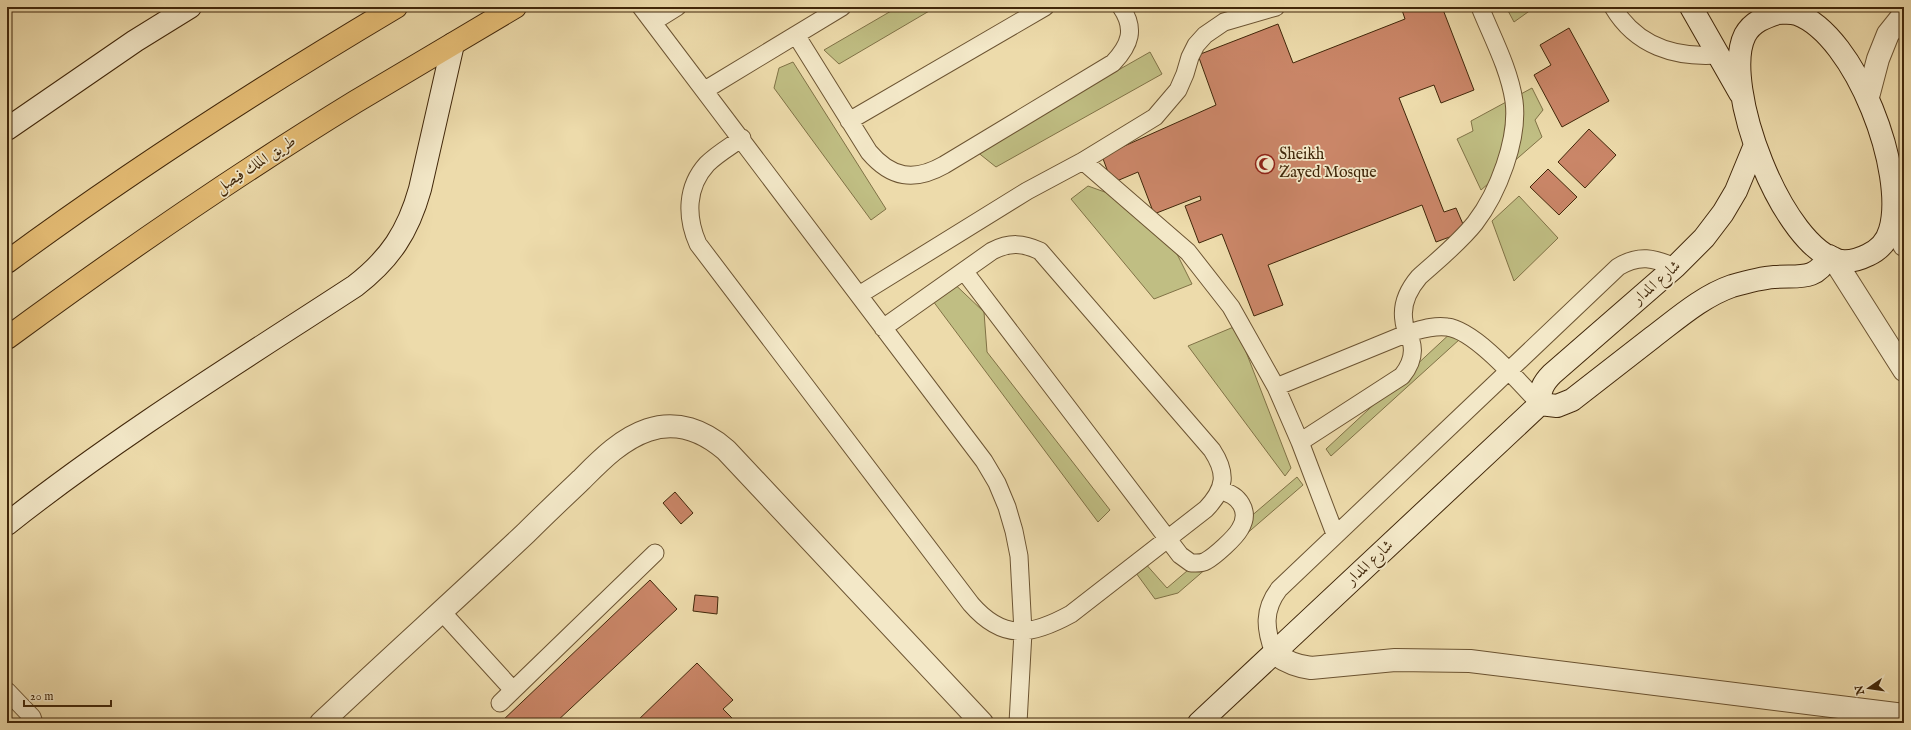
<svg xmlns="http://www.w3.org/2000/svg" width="1911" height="730" font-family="'IM FELL English',Amiri,serif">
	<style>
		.green { fill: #c0be83; stroke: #807246 }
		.building { fill: #ca8668; stroke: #41270a }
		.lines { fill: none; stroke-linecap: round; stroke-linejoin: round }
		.lane-casing { stroke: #6c5432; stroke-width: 19 }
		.street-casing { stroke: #6c5432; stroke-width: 24 }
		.secondary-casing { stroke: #41270a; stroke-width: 24 }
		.primary-casing { stroke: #41270a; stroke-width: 24 }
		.lane { stroke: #f3e8c8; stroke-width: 17 }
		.street { stroke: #f3e8c8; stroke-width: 22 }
		.secondary { stroke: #f3e8c8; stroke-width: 22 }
		.primary { stroke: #e6be76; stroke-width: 22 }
		.labels { text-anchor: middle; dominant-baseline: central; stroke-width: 3.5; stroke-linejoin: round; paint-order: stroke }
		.poi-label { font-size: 16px; fill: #41270a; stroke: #f3e8c8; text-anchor: start }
		.street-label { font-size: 16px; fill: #41270a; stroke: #f3e8c8 }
	</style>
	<rect width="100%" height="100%" fill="#eddbab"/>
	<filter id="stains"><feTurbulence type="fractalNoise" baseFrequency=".005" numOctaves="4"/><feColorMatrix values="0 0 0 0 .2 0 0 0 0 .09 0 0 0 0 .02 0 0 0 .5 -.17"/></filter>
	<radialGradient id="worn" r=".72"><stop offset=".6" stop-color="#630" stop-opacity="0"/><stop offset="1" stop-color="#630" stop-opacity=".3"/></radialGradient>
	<path class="green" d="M898 7H936L839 64 824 50Z
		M1506 7H1535L1514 22Z
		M1150 52 1162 74 996 167 976 151Z
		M793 62 886 209 871 220 774 88 779 68Z
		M1532 88 1543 110 1535 120 1542 137 1481 190 1457 139 1473 131 1471 121Z
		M1088 186 1155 210 1192 284 1154 299 1071 199Z
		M1519 196 1558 238 1514 281 1492 221Z
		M945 275 984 312 987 352 1110 510 1098 522 927 293Z
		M1236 326 1291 468 1285 476 1188 346Z
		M1454 330 1460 339 1331 456 1326 449Z
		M1297 477 1303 485 1178 593 1155 599 1128 562 1136 553 1167 588Z"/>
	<path class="building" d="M1401 7H1442L1474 90 1441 103 1434 85 1399 98 1444 212 1456 208 1466 231 1436 242 1422 205 1268 265 1283 305 1254 316 1222 234 1199 243 1185 206 1201 200 1200 196 1154 214 1138 172 1112 183 1102 156 1216 105 1198 55 1278 24 1293 63 1405 19Z
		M1569 28 1609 101 1562 127 1534 75 1551 65 1540 45Z
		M1589 129 1616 155 1585 188 1558 162Z
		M1548 169 1577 197 1559 215 1530 187Z
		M675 492 693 513 681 524 663 503Z
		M650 580 677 609 555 723H500Z
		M695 595 718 597 717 614 693 611Z
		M697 663 733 700 723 709 737 723H635Z"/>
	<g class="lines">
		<defs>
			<path id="lane" d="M641 7 984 461 997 483 1007 507 1014 531 1019 556 1023 632 1018 723
				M1613 7C1636 46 1675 58 1718 55
				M653 22 677 7
				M796 35 869 152C891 178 914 182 944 165L1113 63C1130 45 1136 29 1121 7
				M705 90 842 7
				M849 121 1045 7
				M742 138C731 146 717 154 707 164 686 187 686 217 698 244L971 604C1003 641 1031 636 1071 614L1206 509C1226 488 1227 473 1212 450L1040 251C1023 243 1010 242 992 251L883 328
				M1083 161 1188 252 1231 307 1276 387 1300 442 1335 534
				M964 271 1180 555 1191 563C1196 563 1201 564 1206 561 1215 556 1235 538 1240 529 1251 511 1239 494 1220 491
				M859 295 1027 191 1083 161 1155 117 1178 90 1185 74 1190 57 1196 45 1205 35 1224 22 1276 7
				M1276 387 1408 333C1420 330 1433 325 1447 327 1475 330 1520 383 1540 404
				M1300 442 1402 376C1410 366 1415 354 1411 341 1409 334 1404 328 1404 321 1401 304 1408 290 1419 277 1438 260 1459 243 1475 223 1498 193 1519 139 1514 101 1509 68 1492 37 1480 7
				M442 612 513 690
				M1274 653C1265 629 1263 610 1279 589L1618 267C1639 254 1654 258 1675 267
				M7 691 32 717 34 723
				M500 703 655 553"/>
			<path id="street" d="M1868 97 1878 59 1888 34 1904 14
				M1894 219 1904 245
				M1833 258 1904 370
				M1274 653C1286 662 1296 666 1311 668L1395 660 1470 661 1904 715
				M321 723C389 659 458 597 526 533 544 515 562 498 581 480 600 461 621 439 648 430 677 420 704 431 726 450L982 723"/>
			<path id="secondary" d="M1691 7 1740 93
				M1778 13C1784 13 1791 12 1797 14 1856 36 1907 173 1890 230 1887 241 1879 250 1868 255 1860 259 1850 262 1841 261 1783 251 1720 84 1745 35 1752 22 1765 17 1778 13Z
				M7 129 135 41 190 7
				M1540 404C1539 391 1543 383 1552 374L1675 267 1704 238 1723 213 1736 191 1755 145
				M1540 404 1557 406 1572 400C1599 379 1626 358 1653 337 1678 318 1703 296 1732 286 1746 282 1760 278 1774 277 1799 275 1815 282 1829 256
				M7 524C117 437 237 363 355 286 390 259 408 232 420 189L453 44
				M1199 723 1540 404"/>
			<path id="primary" d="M7 262C132 170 263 86 396 7
				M7 338C120 255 236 175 355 102 408 70 462 39 515 7"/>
		</defs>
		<use href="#lane" class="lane-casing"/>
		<use href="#street" class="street-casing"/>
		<use href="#secondary" class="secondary-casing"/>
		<use href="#primary" class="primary-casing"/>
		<use href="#lane" class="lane"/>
		<use href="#street" class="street"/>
		<use href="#secondary" class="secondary"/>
		<use href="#primary" class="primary"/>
	</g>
	<defs>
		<symbol id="mosque-ring" viewBox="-11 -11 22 22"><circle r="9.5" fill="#f3e8c8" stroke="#8f2418" stroke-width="1.5"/><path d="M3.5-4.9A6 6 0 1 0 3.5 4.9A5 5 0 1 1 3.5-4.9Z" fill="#8f2418"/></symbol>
	</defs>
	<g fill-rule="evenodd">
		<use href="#mosque-ring" x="1254" y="153" width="22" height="22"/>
	</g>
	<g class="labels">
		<g class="poi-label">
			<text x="1279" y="155">Sheikh<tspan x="1279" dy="18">Zayed Mosque</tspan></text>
		</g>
		<g class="street-label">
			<text transform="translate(256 165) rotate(-33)">طريق الملك فيصل</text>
			<text transform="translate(1657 283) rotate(-41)">شارع المدار</text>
			<text transform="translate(1370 563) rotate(-43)">شارع المدار</text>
		</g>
	</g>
	<rect width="1911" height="730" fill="none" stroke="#eddbab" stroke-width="24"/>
	<rect x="8" y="8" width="1895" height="714" fill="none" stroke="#41270a" stroke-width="2"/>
	<rect x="12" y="12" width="1887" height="706" fill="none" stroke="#41270a"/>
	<g transform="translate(1869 688) rotate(257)" stroke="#f3e8c8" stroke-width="3" paint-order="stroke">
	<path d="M0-3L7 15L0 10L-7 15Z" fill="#41270a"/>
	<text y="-6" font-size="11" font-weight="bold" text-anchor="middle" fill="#41270a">N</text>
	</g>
	<path d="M24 700v6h87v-6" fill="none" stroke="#41270a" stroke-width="2"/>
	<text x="30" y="700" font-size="12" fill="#41270a" stroke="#f3e8c8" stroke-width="3" paint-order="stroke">20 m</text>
	<rect width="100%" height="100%" filter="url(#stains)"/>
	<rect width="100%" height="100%" fill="url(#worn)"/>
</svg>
